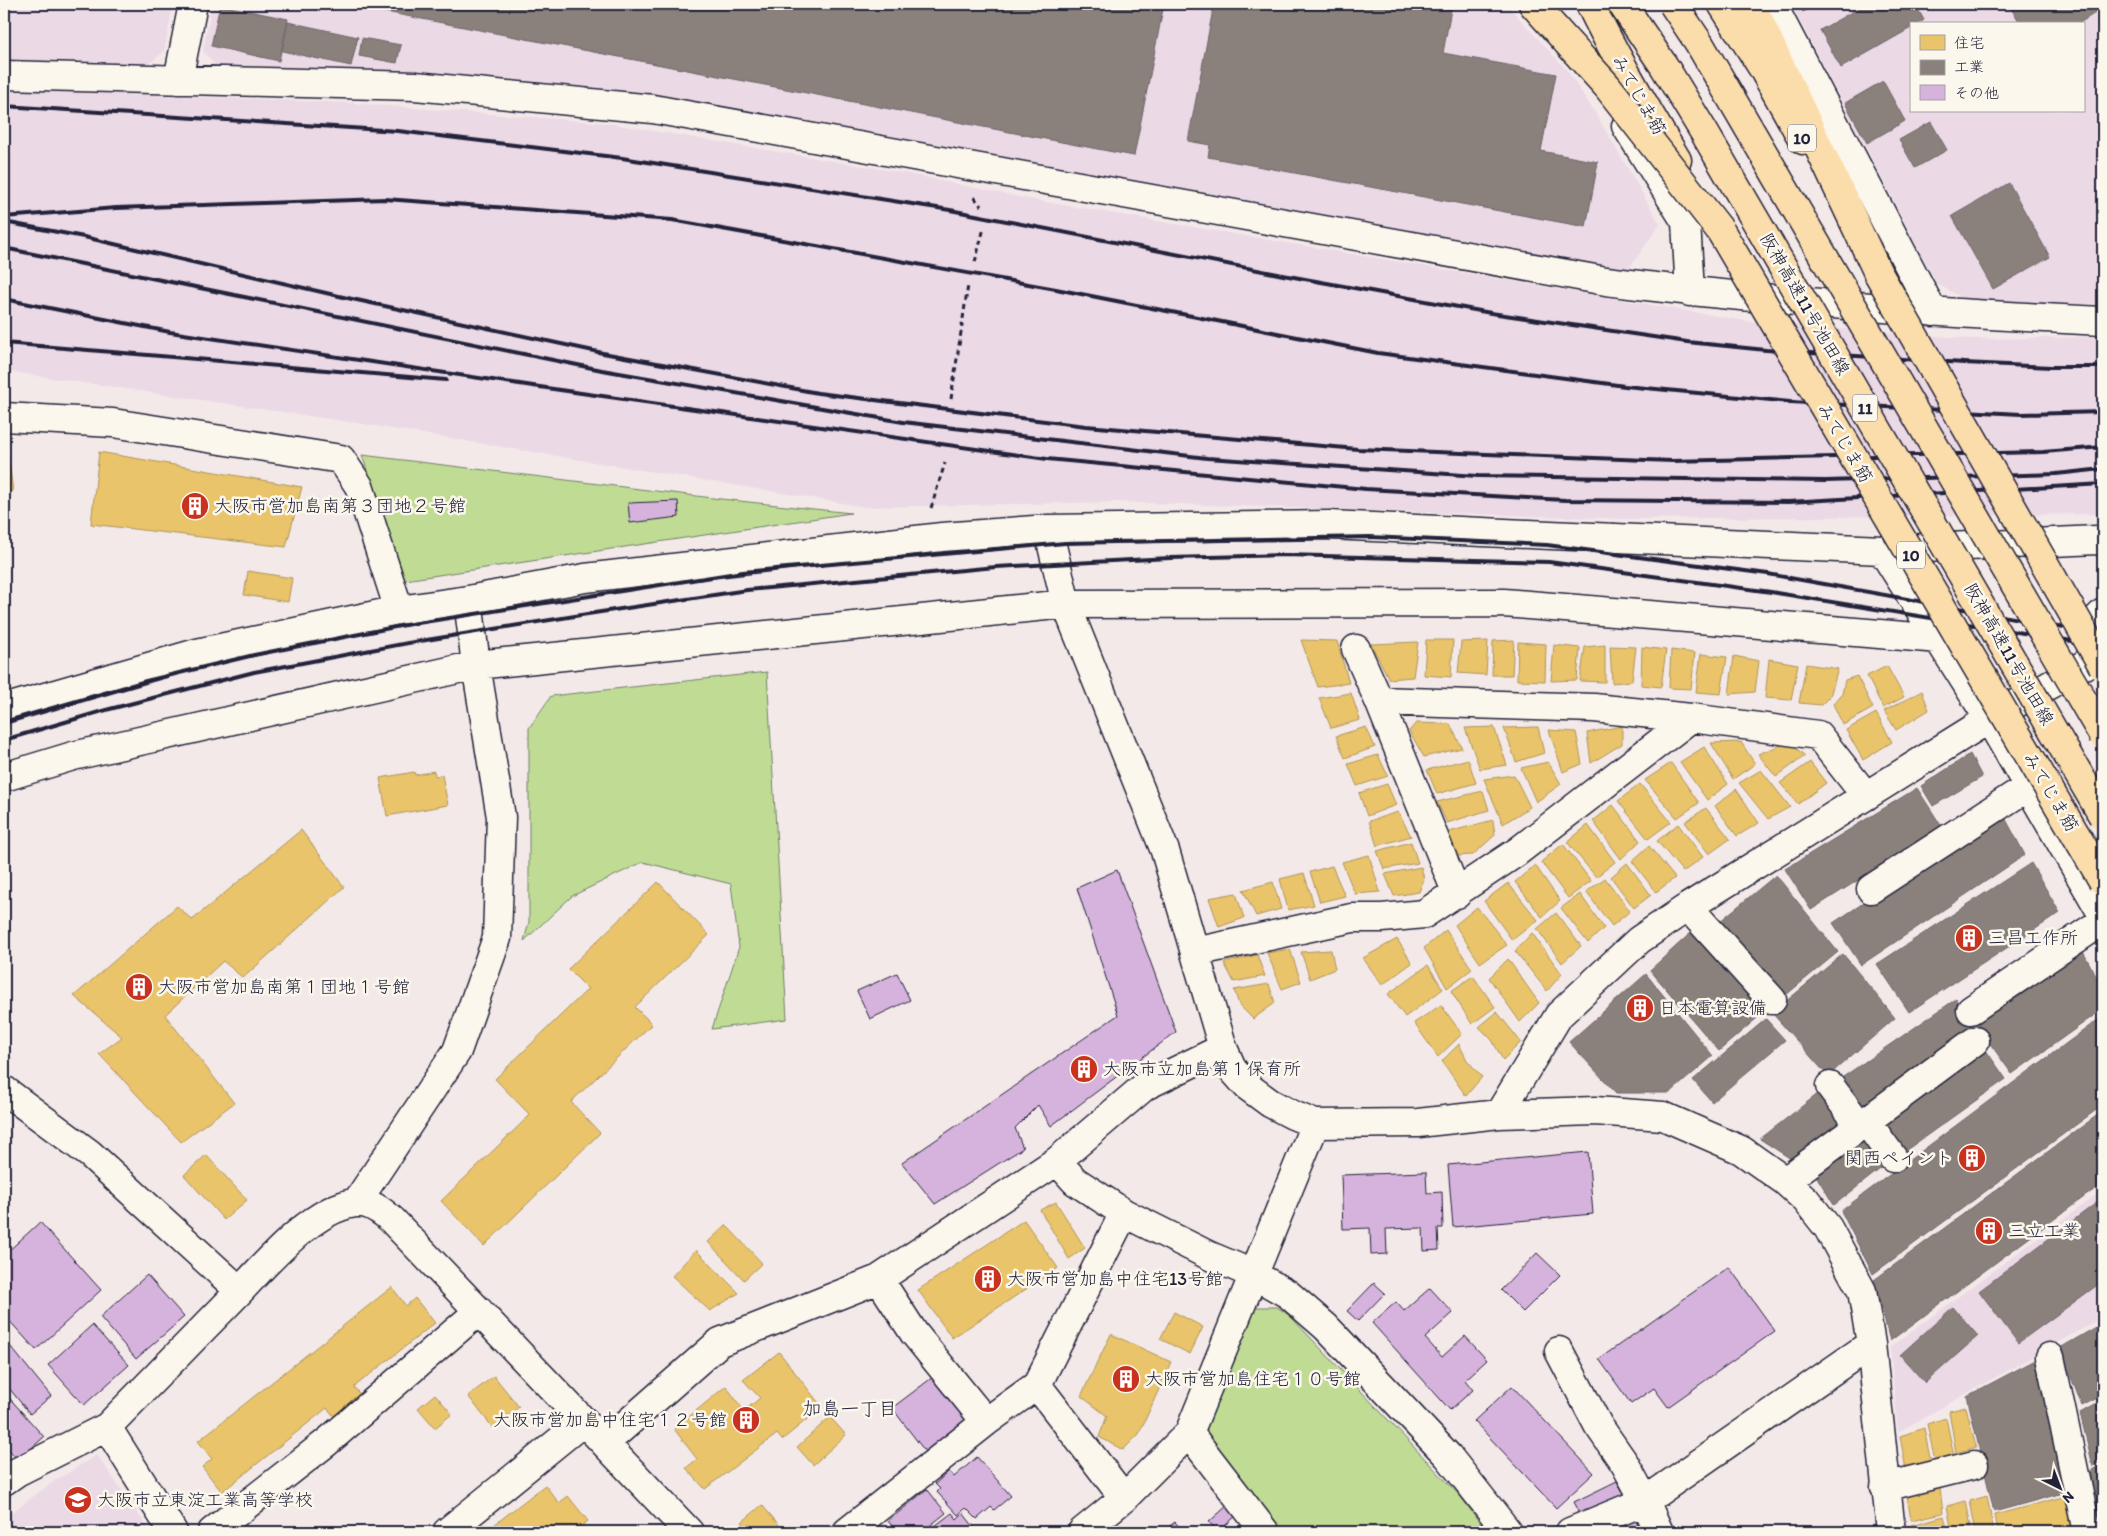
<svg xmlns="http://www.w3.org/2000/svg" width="2107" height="1536" font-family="Itim,'Klee One',sans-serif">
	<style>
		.built { fill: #ebd9e5; fill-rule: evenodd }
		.green { fill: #c0dc94; stroke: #717f68 }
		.homes { fill: #e9c46a; stroke: #ad935c }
		.industry { fill: #8a817c; stroke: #6b6468 }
		.building { fill: #d6b3dd; stroke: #22223b }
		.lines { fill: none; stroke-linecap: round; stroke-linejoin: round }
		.minor-casing { stroke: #22223b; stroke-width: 31 }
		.major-casing { stroke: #22223b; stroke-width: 31 }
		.highway-casing { stroke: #22223b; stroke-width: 31 }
		.path { stroke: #22223b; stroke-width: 3; stroke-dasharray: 5 4; stroke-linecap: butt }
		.minor { stroke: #fbf7ec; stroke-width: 28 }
		.major { stroke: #fbddab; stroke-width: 28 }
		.highway { stroke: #fbddab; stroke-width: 28 }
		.rail { stroke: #22223b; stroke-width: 4 }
		.major-bridge-casing { stroke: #22223b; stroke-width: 31; stroke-linecap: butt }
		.highway-bridge-casing { stroke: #22223b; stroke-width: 31; stroke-linecap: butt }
		.major-bridge { stroke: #fbddab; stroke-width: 28 }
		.highway-bridge { stroke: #fbddab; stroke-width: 28 }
		.labels { text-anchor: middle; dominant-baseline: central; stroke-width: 5; stroke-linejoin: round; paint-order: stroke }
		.shield { fill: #fbf7ec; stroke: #636270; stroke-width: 1 }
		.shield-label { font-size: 16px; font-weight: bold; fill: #22223b }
		.street-label { font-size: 18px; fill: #22223b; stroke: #fbf7ec }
		.poi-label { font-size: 18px; fill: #22223b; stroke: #fbf7ec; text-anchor: start }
		.neighbourhood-label { font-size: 19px; fill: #22223b; stroke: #fbf7ec }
	</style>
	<rect width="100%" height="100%" fill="#f4e9e9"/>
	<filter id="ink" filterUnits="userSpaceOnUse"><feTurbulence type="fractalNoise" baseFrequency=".02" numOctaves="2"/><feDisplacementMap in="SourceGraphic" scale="10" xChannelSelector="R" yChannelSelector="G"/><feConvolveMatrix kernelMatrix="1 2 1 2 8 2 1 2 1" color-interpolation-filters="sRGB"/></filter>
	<g filter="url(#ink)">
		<path class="built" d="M4 4H173L164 52 144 67 4 61Z
			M212 4H1506L1566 69 1596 114 1660 224 1626 273 652 98 398 71 215 65 203 51Z
			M1791 4H2103V304L1976 305 1937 284ZM1911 24H2083V111H1911Z
			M4 89 351 103 607 123 904 173 1034 200 1752 322 1974 339 2103 337V514L1628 519 1117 502 866 507 363 424 4 371Z
			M2103 1190V1317L1898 1432 1890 1347Z
			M97 1455 151 1532H4V1518L53 1482Z"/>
		<path class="green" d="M362 455 721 499 851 513 405 580Z
			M767 672 787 1019 712 1029 739 947 731 884 643 862 572 896 524 941 529 922V728L551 696Z
			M1255 1307H1277L1290 1316 1460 1496 1487 1532H1278L1208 1433 1205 1422Z"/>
		<path class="homes" d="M4 428 13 491 4 492Z
			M99 452 302 487 286 547 91 524Z
			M248 571 292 578 288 602 244 595Z
			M1301 640 1337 641 1349 683 1318 687Z
			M1426 640H1453L1451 677 1424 675Z
			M1514 640 1512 675H1492L1493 641Z
			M1488 641 1486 675 1458 673 1461 642Z
			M1418 642 1413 677 1389 679 1371 644Z
			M1518 642 1546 644 1545 681 1517 680Z
			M1554 645 1580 648 1577 680 1551 681Z
			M1605 645V682L1580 681 1585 647Z
			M1610 646 1636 647 1632 681 1612 683Z
			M1642 647 1666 650 1661 687 1641 685Z
			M1671 650 1695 653 1691 689 1669 688Z
			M1701 654 1727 657 1721 694 1696 692Z
			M1734 656 1759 661 1755 692 1729 694Z
			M1769 659 1798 664 1791 700 1765 698Z
			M1806 664 1838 669 1830 696 1821 705 1799 703Z
			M1887 666 1904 697 1883 708 1867 676Z
			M1857 676 1873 708 1843 725 1833 704 1842 694 1845 680Z
			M1922 691 1929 710 1896 730 1884 711Z
			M1351 693 1360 720 1331 728 1319 698Z
			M1876 713 1892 742 1863 760 1846 730Z
			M1416 723 1450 724 1462 748 1424 757 1409 731Z
			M1622 726V744L1591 763 1587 733Z
			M1366 727 1375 747 1345 758 1336 736Z
			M1494 727 1507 765 1480 769 1465 728Z
			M1538 727 1544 753 1516 762 1504 728Z
			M1549 730 1576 732 1582 764 1563 772Z
			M1741 742 1755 764 1733 779 1711 743Z
			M1789 742 1805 756 1776 777 1758 754Z
			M1704 747 1728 784 1707 800 1680 762Z
			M1378 755 1388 776 1357 786 1348 764Z
			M1468 759 1476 783 1437 794 1427 770Z
			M1548 762 1561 784 1536 802 1521 768Z
			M1810 762 1826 783 1798 804 1780 783Z
			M1671 763 1699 803 1677 818 1645 780Z
			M1761 770 1790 807 1768 819 1739 783Z
			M434 771 435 776 442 775 448 805 387 816 380 778 414 772 415 775Z
			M1514 775 1530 807 1503 824 1484 779Z
			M1387 784 1396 805 1367 816 1359 793Z
			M1640 784 1671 822 1648 839 1618 801Z
			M1736 789 1759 823 1737 836 1715 806Z
			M1483 791 1489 810 1447 823 1437 802Z
			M1613 805 1640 841 1621 859 1593 821Z
			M1706 808 1730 839 1709 854 1685 822Z
			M1398 812 1411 836 1377 846 1369 821Z
			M1493 820 1495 835 1473 855 1456 856 1445 833Z
			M1678 824 1703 857 1683 872 1657 841Z
			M1588 825 1615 862 1596 877 1567 842Z
			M301 830 344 887 243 978 223 961 165 1015 234 1103 181 1142 99 1054 122 1037 74 996 177 906 192 920Z
			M1411 842 1418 863 1384 869 1377 851Z
			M1563 844 1591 881 1568 898 1541 862Z
			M1649 846 1675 878 1656 892 1632 861Z
			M1369 855 1380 892 1355 894 1342 862Z
			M1627 863 1651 895 1634 908 1611 877Z
			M1535 865 1560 901 1542 917 1515 882Z
			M1332 866 1345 896 1320 902 1310 872Z
			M1421 867 1424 879 1419 892 1394 896 1385 874Z
			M1304 873 1314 905 1288 910 1280 879Z
			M1605 878 1630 911 1612 926 1586 892Z
			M658 882 709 935 635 1007 652 1024 571 1102 600 1133 484 1246 441 1201 530 1115 495 1079 588 989 568 969Z
			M1273 882 1281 909 1256 916 1243 890Z
			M1508 883 1538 920 1512 940 1484 901Z
			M1236 893 1244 918 1219 927 1209 898Z
			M1580 894 1604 928 1588 943 1561 908Z
			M1477 907 1507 945 1480 963 1455 925Z
			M1556 913 1581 946 1562 963 1537 929Z
			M1446 930 1472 969 1447 988 1424 948Z
			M1532 933 1562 974 1547 991 1515 951Z
			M1397 939 1412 963 1382 985 1363 958Z
			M1290 949 1301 982 1282 989 1267 953Z
			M1331 950 1335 969 1310 979 1301 952Z
			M1257 955 1265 976 1234 982 1224 963Z
			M1508 959 1539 1003 1520 1022 1489 978Z
			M1428 965 1443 989 1405 1017 1388 994Z
			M1473 976 1495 1007 1472 1024 1451 991Z
			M1269 984 1275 1003 1253 1019 1239 1005 1234 990Z
			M1441 1005 1462 1034 1438 1057 1414 1023Z
			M1497 1012 1521 1042 1503 1060 1492 1040 1479 1027Z
			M1459 1044 1467 1060 1482 1077 1466 1096 1442 1061Z
			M206 1155 247 1200 224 1220 184 1175Z
			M1056 1202 1085 1248 1069 1259 1040 1210Z
			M1024 1220 1058 1268 952 1338 918 1290Z
			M726 1225 762 1263 744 1280 708 1242Z
			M696 1250 739 1293 710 1311 672 1276Z
			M392 1287 406 1306 415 1298 435 1323 354 1387 365 1401 338 1421 327 1408 222 1492 202 1467 212 1459 198 1441Z
			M1174 1312 1203 1327 1190 1354 1160 1339Z
			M1111 1334 1171 1362 1139 1434 1123 1450 1099 1437 1107 1416 1081 1396Z
			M779 1352 822 1407 782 1440 777 1434 705 1489 686 1468 697 1459 674 1429 726 1386 744 1411 760 1398 743 1380Z
			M494 1376 519 1407 493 1428 468 1396Z
			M435 1394 452 1414 435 1428 418 1408Z
			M1966 1407 1976 1447 1956 1453 1949 1411Z
			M830 1417 846 1435 813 1465 797 1447Z
			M1946 1418 1954 1456 1935 1461 1927 1424Z
			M1924 1428 1931 1463 1906 1470 1900 1436Z
			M545 1485 559 1503 568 1496 588 1521 574 1532H485Z
			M1940 1488 1943 1513 1911 1520 1907 1496Z
			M2070 1495 2078 1532H1998L1995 1515Z
			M1987 1496 1994 1532H1976L1970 1501Z
			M1966 1501 1972 1532H1952L1947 1506Z
			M762 1505 785 1532H750L742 1522Z
			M1944 1516 1948 1532H1913L1911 1525Z"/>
		<path class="industry" d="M344 4H1164L1134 156Z
			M1214 4H1452L1443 53 1556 74 1541 151 1598 162 1586 227 1208 157 1210 145 1188 141Z
			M1798 4H1817L1803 12Z
			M1866 4H1915L1924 20 1918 24H1911V28L1841 68 1820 30Z
			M2008 4H2103V8L2078 24H2021Z
			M220 5 288 19 279 61 211 46Z
			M288 22 358 37 351 66 282 51Z
			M362 38 401 45 397 63 359 56Z
			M1883 81 1905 121 1867 143 1845 103Z
			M1931 122 1947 150 1915 168 1899 140Z
			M2009 183 2050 257 1993 289 1952 216Z
			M1970 754 1982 777 1933 806 1921 786Z
			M1917 788 1942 827 1811 910 1785 869Z
			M2002 812 2025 855 1861 965 1833 923Z
			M2031 863 2060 913 1909 1012 1877 964Z
			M1776 875 1838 952 1786 995 1719 922Z
			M1694 930 1764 1012 1719 1051 1650 970Z
			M2080 946 2103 989V1009L2012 1074 1973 1020Z
			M1843 954 1895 1018 1828 1076 1772 1013Z
			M1646 974 1713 1056 1670 1093H1616L1569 1042Z
			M1956 999 1976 1032 1868 1110 1843 1077Z
			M2103 1016V1105L1873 1274 1841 1211Z
			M1766 1019 1785 1040 1712 1102 1693 1080Z
			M1983 1046 2006 1079 1905 1151 1880 1119Z
			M1819 1093 1840 1125 1794 1161 1760 1139Z
			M2103 1111V1183L1890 1341 1874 1280Z
			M1863 1138 1884 1166 1834 1205 1815 1174Z
			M2103 1198V1281L2018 1343 1979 1291Z
			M1953 1307 1978 1336 1925 1383 1900 1355Z
			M2103 1323V1395L2082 1406 2060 1348Z
			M2043 1356 2070 1491 1994 1512 1967 1396Z
			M2103 1400V1461L2093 1466 2080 1413Z
			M2103 1464V1529L2090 1471Z"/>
		<path class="building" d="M678 501 679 517 630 523 628 503Z
			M1117 870 1176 1032 1051 1126 1038 1105 1015 1128 1023 1148 935 1204 902 1163 1118 1015 1077 888Z
			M897 973 910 1000 870 1019 857 991Z
			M1588 1152 1593 1214 1453 1227 1448 1165Z
			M1426 1172 1427 1193 1442 1192 1443 1228H1438L1439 1250 1424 1251 1423 1228 1386 1229 1387 1254 1371 1255 1370 1228 1343 1229 1341 1175Z
			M40 1222 101 1290 36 1350 4 1315V1255Z
			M1537 1253 1560 1275 1523 1312 1501 1290Z
			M1729 1267 1775 1331 1668 1407 1654 1388 1631 1404 1599 1359Z
			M147 1275 184 1317 136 1359 100 1317Z
			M1374 1283 1385 1293 1358 1321 1347 1311Z
			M1430 1288 1453 1313 1425 1338 1442 1357 1465 1336 1487 1360 1465 1380 1473 1390 1450 1410 1372 1323 1396 1302 1404 1311Z
			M92 1325 129 1365 84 1405 48 1365Z
			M6 1341 51 1396 30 1414 4 1382V1343Z
			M937 1374 971 1419 927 1454 892 1408Z
			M1512 1386 1594 1473 1556 1508 1474 1421Z
			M4 1392 44 1437 18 1460 4 1444Z
			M977 1457 1011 1496 994 1510 991 1507 977 1519 966 1508 958 1515 937 1492 940 1489 935 1484 949 1471 954 1477Z
			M1617 1481 1624 1497 1582 1517 1574 1502Z
			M927 1489 946 1513 922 1532H897L888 1521Z
			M1228 1505 1237 1515 1218 1532 1209 1522Z
			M952 1513 957 1519 963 1513 974 1527 967 1532H927Z
			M1636 1520 1641 1532H1603Z
			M1175 1522 1184 1532H1162Z"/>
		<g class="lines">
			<defs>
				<path id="minor" d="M1772 4 1933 312
					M4 75 415 86 653 109 1606 281C1771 302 1937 313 2103 321
					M178 80 193 4
					M1626 126 1686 222 1690 292
					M4 417 113 423 341 459 359 486 399 610
					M1048 529 1066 604 1165 851 1223 1048 1233 1070 1247 1086 1270 1103 1293 1115 1315 1124 1418 1123 1499 1114 1595 1111 1663 1116 1741 1150 1785 1181 1806 1200 1828 1228 1862 1291 1871 1344 1891 1532
					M1882 550 1989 719 2103 915
					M2103 613 2097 619 2103 654
					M1356 649 1379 701 1594 708 1691 718
					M1379 701 1457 894
					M4 709 197 653 399 610 468 600 585 578 942 537 1048 529 1329 525 1882 550 2097 540 2103 542
					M4 777 73 756 476 665 1066 604 1504 603 1940 639
					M1871 889 2029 786
					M1688 907 1772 1000
					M1195 952 1352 918H1382L1424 914 1517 852 1691 718 1818 735 1866 796
					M1971 1010 2103 921
					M1830 1086 1861 1127
					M4 1090 90 1154 240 1291C267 1262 314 1208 355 1203 369 1201 382 1211 392 1220L689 1532
					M1499 1114 1559 1015 1639 940 1688 907 1989 719 2103 654
					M1867 1122 1893 1158
					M1057 1161 1075 1181 1124 1213 1210 1256 1253 1274 1288 1294 1326 1327 1448 1456 1508 1532
					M1785 1181 1975 1041
					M356 1203 457 1051 497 938 501 817 476 665 468 600
					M879 1279 914 1333 986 1422
					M1559 1351 1598 1425 1625 1464 1645 1501 1659 1532
					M2050 1357 2087 1532
					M1037 1385 1124 1498
					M107 1427 173 1532
					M1189 1433 1265 1532
					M605 1443 720 1342 879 1279 1057 1161 1145 1086 1223 1048
					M4 1481 17 1472 107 1427 240 1291
					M1885 1487 1974 1465
					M212 1532 327 1442 479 1311
					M447 1532 584 1421
					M847 1532 986 1422 1037 1385 1124 1213
					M1082 1532 1124 1498 1189 1433 1315 1124
					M1570 1532 1645 1501 1871 1344"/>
				<path id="major" d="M1590 4C1616 58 1646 109 1677 160
					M1722 4 1762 67 1803 140"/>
				<path id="highway" d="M1533 4 1567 42
					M1751 4 1878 273"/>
			</defs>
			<use href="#minor" class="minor-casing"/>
			<use href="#major" class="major-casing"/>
			<use href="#highway" class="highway-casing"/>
			<path class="path" d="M974 197 981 206
				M975 262 984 228
				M951 399 968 285
				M931 508 945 463"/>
			<use href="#minor" class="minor"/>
			<use href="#major" class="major"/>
			<use href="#highway" class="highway"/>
			<path class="rail" d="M4 106 398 131 622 158 950 210 1283 275 1491 313 1687 342 1766 350 1964 363 2051 367H2103
				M4 217 116 208 385 199 672 220 1056 289 1378 353 1625 386 1790 402 2021 414 2103 412
				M4 222 84 237 352 299 603 353 818 393 1086 426 1358 449 1672 461 2043 452 2103 447
				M4 248 602 370 903 422 1207 458 1478 476 1826 481 2056 474 2103 469
				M4 299 170 332 560 390 1047 459 1366 489 1565 500 1788 502 2103 484
				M4 343 446 380
				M4 722 146 681 254 655 405 625 743 572 1065 543 1370 537 1547 545 1768 574 2103 634
				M4 740 106 710 254 672 408 643 581 615 747 590 996 567 1170 558 1285 555 1549 562 1771 592 2103 646"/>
			<defs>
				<path id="major-bridge" d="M1720 230 2103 881
					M1878 273 2103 666"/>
				<path id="highway-bridge" d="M1622 4 1664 66 1704 132 2103 816
					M1673 4 1699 43 2103 735
					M1567 42 1607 86 1720 230"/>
			</defs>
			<use href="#major-bridge" class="major-bridge-casing"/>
			<use href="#highway-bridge" class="highway-bridge-casing"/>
			<use href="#major-bridge" class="major-bridge"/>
			<use href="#highway-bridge" class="highway-bridge"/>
		</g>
	</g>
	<defs>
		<symbol id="building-disc" viewBox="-11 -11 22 22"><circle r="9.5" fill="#c8321e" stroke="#fbf7ec"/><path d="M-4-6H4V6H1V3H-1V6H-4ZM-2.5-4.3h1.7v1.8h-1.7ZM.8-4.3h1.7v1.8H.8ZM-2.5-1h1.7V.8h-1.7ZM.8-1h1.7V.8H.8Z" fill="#fff"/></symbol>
		<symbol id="school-disc" viewBox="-11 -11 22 22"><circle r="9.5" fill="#c8321e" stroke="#fbf7ec"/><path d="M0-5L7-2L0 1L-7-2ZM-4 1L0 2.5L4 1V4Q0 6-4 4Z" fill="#fff"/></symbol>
	</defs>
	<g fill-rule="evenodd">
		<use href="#building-disc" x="179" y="490" width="32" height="32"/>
		<use href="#building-disc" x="1953" y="922" width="32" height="32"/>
		<use href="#building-disc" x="123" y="971" width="32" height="32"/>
		<use href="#building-disc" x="1624" y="992" width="32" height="32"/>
		<use href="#building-disc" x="1068" y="1053" width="32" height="32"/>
		<use href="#building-disc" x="1956" y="1142" width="32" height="32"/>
		<use href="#building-disc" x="1973" y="1215" width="32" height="32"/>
		<use href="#building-disc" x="972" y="1263" width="32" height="32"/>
		<use href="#building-disc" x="1110" y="1363" width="32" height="32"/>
		<use href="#building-disc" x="730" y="1404" width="32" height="32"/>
		<use href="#school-disc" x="62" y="1484" width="32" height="32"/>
	</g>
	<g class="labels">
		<g class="shield">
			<rect x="1788" y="124.5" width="28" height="27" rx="4"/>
			<rect x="1852.5" y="394.5" width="25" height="27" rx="4"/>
			<rect x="1897" y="541.5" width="28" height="27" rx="4"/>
		</g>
		<g class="shield-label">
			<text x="1802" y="138">10</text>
			<text x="1865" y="408">11</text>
			<text x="1911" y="555">10</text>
		</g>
		<g class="street-label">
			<text transform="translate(1639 95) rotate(60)">みてじま筋</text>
			<text transform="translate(1805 304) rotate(60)">阪神高速11号池田線</text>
			<text transform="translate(1845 443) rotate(59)">みてじま筋</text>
			<text transform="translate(2009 654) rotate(60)">阪神高速11号池田線</text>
			<text transform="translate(2051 792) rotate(59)">みてじま筋</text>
		</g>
		<g class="poi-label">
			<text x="214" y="506">大阪市営加島南第３団地２号館</text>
			<text x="1988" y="938">三昌工作所</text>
			<text x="158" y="987">大阪市営加島南第１団地１号館</text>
			<text x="1659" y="1008">日本電算設備</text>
			<text x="1103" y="1069">大阪市立加島第１保育所</text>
			<text x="1953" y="1158" text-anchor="end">関西ペイント</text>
			<text x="2008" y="1231">三立工業</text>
			<text x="1007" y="1279">大阪市営加島中住宅13号館</text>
			<text x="1145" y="1379">大阪市営加島住宅１０号館</text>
			<text x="727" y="1420" text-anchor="end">大阪市営加島中住宅１２号館</text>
			<text x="97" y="1500">大阪市立東淀工業高等学校</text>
		</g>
		<g class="neighbourhood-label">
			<text x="850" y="1408">加島一丁目</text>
		</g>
	</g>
	<rect width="2107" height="1536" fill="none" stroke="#fbf7ec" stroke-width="20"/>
	<rect x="10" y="10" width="2087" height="1516" fill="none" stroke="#22223b" stroke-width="2" filter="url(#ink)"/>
	<rect x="1910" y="22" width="175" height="90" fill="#fbf7ec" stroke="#a4a2a5"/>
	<rect x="1920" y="35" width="25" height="15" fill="#e9c46a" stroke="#a4a2a5"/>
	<text x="1954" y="48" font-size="15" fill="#22223b">住宅</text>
	<rect x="1920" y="60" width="25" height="15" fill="#8a817c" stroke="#a4a2a5"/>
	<text x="1954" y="72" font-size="15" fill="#22223b">工業</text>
	<rect x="1920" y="85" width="25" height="15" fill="#d6b3dd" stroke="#a4a2a5"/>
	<text x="1954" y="98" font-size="15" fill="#22223b">その他</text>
	<g transform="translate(2060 1488) rotate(138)" stroke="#fbf7ec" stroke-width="4" paint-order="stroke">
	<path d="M0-4L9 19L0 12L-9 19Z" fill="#22223b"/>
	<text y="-8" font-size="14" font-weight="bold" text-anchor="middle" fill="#22223b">N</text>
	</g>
</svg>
